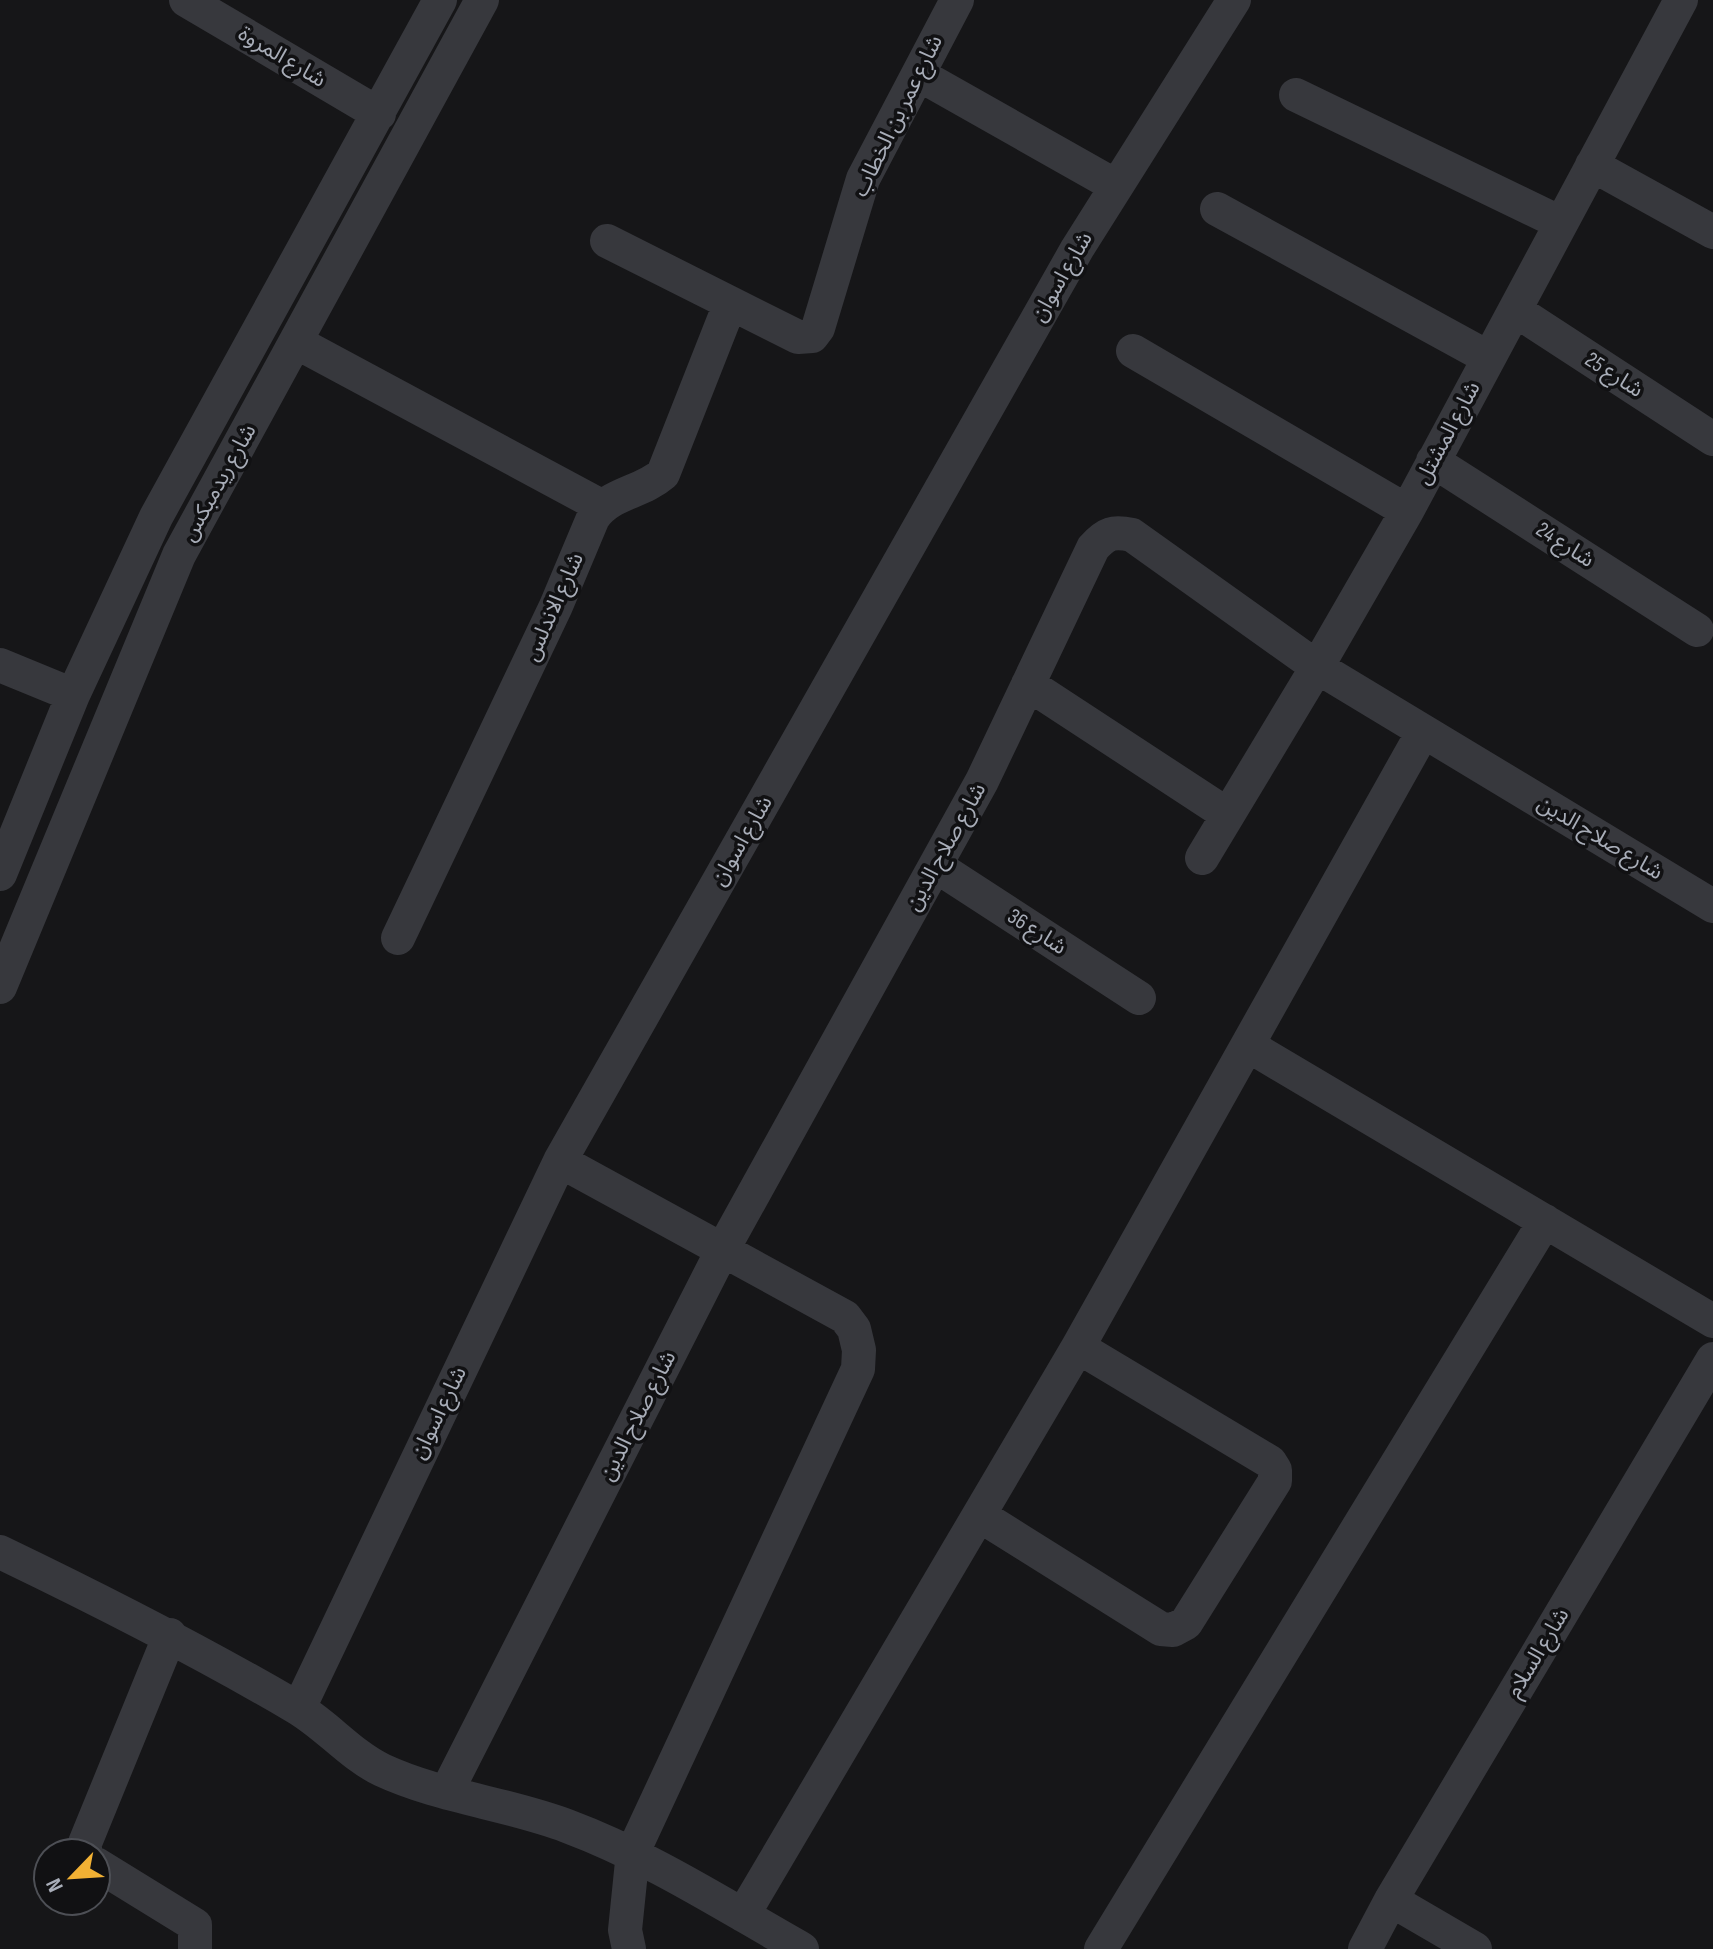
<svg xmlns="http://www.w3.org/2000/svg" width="1713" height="1949" font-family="'Sofia Sans Condensed','Noto Sans Arabic',sans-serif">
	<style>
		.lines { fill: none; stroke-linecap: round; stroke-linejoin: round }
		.street { stroke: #37383d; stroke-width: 34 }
		.labels { text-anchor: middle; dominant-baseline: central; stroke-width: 7; stroke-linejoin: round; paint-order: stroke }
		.street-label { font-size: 22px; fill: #a8adb8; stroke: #111113 }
	</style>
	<rect width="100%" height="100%" fill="#161618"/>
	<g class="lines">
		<path class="street" d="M186 0 379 114
			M918 74 1116 186
			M1296 95 1561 223
			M1592 165 1713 232
			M1217 209 1489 358
			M607 241 798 337 812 336 818 328 863 179 957 0
			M1515 310 1713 439
			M296 342 601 506
			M1133 351 1407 511
			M1433 461 1697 630
			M0 665 73 695
			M1028 684 1228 815
			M1202 858 1317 667 1407 511 1681 0
			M936 866 1139 998
			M0 874 73 695 156 517 440 0
			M398 938 556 606 593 518C609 493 641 493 663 474L730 304
			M0 987 179 555 482 0
			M1249 1046 1713 1321
			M560 1161 845 1317 854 1329 859 1350 858 1369 633 1852 625 1930 629 1949
			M979 1515 1161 1629 1173 1630 1186 1623 1275 1481V1470L1270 1462 1078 1347
			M0 1552C100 1600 198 1650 294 1706 326 1724 349 1754 382 1770 440 1797 506 1803 567 1826 650 1857 724 1905 802 1949
			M299 1708 560 1161 1077 249 1234 0
			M447 1791 723 1249 982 781 1093 548C1106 533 1113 531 1132 535L1317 667 1713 906
			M85 1853V1843L170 1635
			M96 1864 195 1925V1949
			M1391 1900 1475 1949
			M743 1915 1078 1347 1423 732
			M1101 1949 1545 1221
			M1365 1949 1391 1900 1713 1359"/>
	</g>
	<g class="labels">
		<g class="street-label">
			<text transform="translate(282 57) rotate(31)">شارع المروة</text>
			<text transform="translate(898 116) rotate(-64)">شارع عمر بن الخطاب</text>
			<text transform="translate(1062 277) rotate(-60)">شارع اسوان</text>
			<text transform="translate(1614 375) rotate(33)">شارع 25</text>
			<text transform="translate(1448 433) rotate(-62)">شارع المشتل</text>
			<text transform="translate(219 483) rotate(-61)">شارع ريدمبكس</text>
			<text transform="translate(1565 545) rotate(33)">شارع 24</text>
			<text transform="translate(554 607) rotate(-66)">شارع الاندلس</text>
			<text transform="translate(1600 838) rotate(31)">شارع صلاح الدين</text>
			<text transform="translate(742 841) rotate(-60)">شارع اسوان</text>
			<text transform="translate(946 847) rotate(-61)">شارع صلاح الدين</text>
			<text transform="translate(1037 932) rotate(33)">شارع 36</text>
			<text transform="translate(439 1413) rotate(-64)">شارع اسوان</text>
			<text transform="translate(638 1416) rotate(-63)">شارع صلاح الدين</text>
			<text transform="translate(1538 1653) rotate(-59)">شارع السلام</text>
		</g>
	</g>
	<g transform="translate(72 1877) rotate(245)"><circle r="38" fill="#111113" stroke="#4d4f55" stroke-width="2"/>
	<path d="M0-6L14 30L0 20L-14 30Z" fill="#f2b134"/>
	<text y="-12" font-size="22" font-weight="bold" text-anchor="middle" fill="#a8adb8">N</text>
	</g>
</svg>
